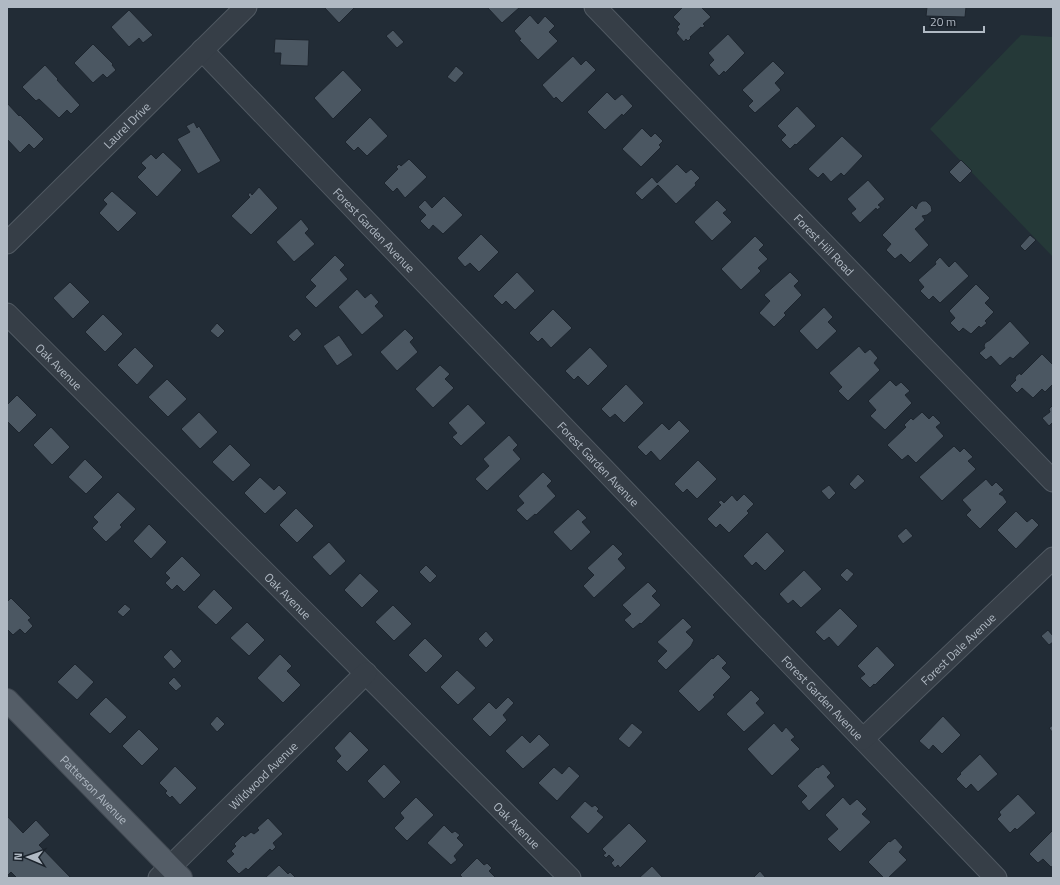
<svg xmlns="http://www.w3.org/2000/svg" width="1060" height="885" font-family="'Titillium Web',sans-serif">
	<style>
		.green { fill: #253938 }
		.building { fill: #4b5762; stroke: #1d252e }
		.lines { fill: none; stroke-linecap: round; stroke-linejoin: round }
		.minor-casing { stroke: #505962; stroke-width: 23 }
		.major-casing { stroke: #3f4750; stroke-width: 24 }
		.minor { stroke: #363e47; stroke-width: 21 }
		.major { stroke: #545d67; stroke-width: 22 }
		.labels { text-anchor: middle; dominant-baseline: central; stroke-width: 3; stroke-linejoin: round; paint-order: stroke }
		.street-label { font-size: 12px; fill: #b0b9c3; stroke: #1b232c }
	</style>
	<rect width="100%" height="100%" fill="#222c36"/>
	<path class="green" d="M1021 35 1053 37V257L930 129Z"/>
	<path class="building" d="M324 7H355L339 23Z
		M487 7H520L502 23Z
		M683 7H701L711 17 703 24 705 26 702 28 701 27 690 37 691 38 688 41 686 39 684 42 676 33 679 29 677 27 680 24 673 17Z
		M927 7H966L965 17 926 16Z
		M129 10 153 35 143 43 139 38 129 47 111 27Z
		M530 15 538 24 545 16 555 26 549 32 558 41 538 60 519 40 521 39 514 31Z
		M393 30 404 42 397 48 386 36Z
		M728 34 745 53 725 73 724 71 719 76 709 65 714 60 708 53Z
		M275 39 309 40 308 66 280 65 281 53H274Z
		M93 44 113 64 112 65 116 70 107 78 103 74 93 83 74 63Z
		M573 56 581 65 586 60 596 70 562 103 556 97 554 99 542 85Z
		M773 61 785 73 775 83 781 90 755 113 748 106 753 101 742 90Z
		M45 65 58 79 57 80 80 105 71 114 67 110 59 118 39 99 36 101 22 87Z
		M456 66 464 73 455 83 447 77Z
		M343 70 362 90 333 119 314 98Z
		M607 92 615 100 622 94 633 106 623 116 622 114 605 130 587 112Z
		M7 103 19 116 20 115 44 139 34 149 29 144 20 153 7 139Z
		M797 106 816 126 796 145 795 144 790 149 781 140 786 135 777 126Z
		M370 117 388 136 367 156 358 147 354 151 345 142Z
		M194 122 197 128 199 126 221 161 198 174 177 139 190 132 186 126Z
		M642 128 651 137 655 133 663 141 659 145 661 147 641 167 622 149Z
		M842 136 863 156 844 176 841 173 831 182 823 173 818 178 808 169Z
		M163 152 182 170 157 197 137 177 146 168 141 163 151 154 156 159Z
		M409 159 427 177 405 198 397 188 393 192 384 183 398 169 396 167 399 164 401 166Z
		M961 160 972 171 960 183 949 172Z
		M677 164 686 173 691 169 700 178 695 183 696 185 676 204 658 185 642 200 635 193 652 177 657 183Z
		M868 180 885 199 878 205 881 207 877 210 876 208 860 223 851 213 856 209 847 199Z
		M259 187 278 208 251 235 231 216 250 197 248 195 250 192 252 195Z
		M112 191 137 213 118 232 99 213 107 204 103 200Z
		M444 196 463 215 443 234 433 225 429 230 420 221 426 215 418 207 425 200 432 208Z
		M717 200 727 210 723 213 732 222 712 241 694 222Z
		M922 201H926L931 206 932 211 927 215 922 216 925 220 915 229 929 245 910 263 901 254 895 259 886 250 891 244 882 235 912 205 916 209 918 204Z
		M301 219 309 229 305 233 315 244 294 262 276 242Z
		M481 234 499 252 479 272 470 263 465 267 457 258Z
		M1030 235 1036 240 1025 251 1020 246Z
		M755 236 764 245 759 250 768 259 758 268 761 271 741 290 721 269Z
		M335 255 345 265 340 270 348 279 316 308 305 297 316 286 310 280Z
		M940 257 949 267 955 261 969 276 940 303 933 296 929 300 920 291 924 287 918 280 936 264 935 262Z
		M517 272 535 291 515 310 506 301 502 305 493 296Z
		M790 272 799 281 794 286 802 295 784 313 786 315 774 327 759 313 770 301 764 295Z
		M70 282 90 302 73 319 53 298Z
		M976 284 990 298 985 303 994 312 985 321 987 323 981 328 979 326 971 334 963 328 959 332 950 323 955 318 949 311Z
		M357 289 365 298 371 293 379 302 375 306 384 316 362 335 338 307Z
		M824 307 833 317 828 322 837 331 817 350 799 331Z
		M553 309 572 328 551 348 542 338 538 342 529 333Z
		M103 314 123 334 105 352 85 332Z
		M1010 321 1030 343 1013 359 1010 357 1000 366 991 356 986 360 979 353 985 348 984 346 985 343 990 340Z
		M217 323 225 331 218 338 210 331Z
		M297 328 302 334 294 342 288 336Z
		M405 329 414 338 410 342 418 352 397 371 380 352Z
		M339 335 353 355 337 366 323 346Z
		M859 346 865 353 870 349 878 358 874 363 880 370 848 401 838 391 842 387 829 373Z
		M135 347 154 366 137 385 117 365Z
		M590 347 608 366 588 386 578 376 574 380 565 371Z
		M1042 354 1053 365V384L1045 392 1042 389 1033 398 1022 388 1017 393 1010 386 1016 380 1015 379 1016 376 1020 373 1021 375Z
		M440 365 450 374 445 379 454 388 433 408 415 389Z
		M167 379 187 399 168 417 148 397Z
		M890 380 896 386 901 382 910 391 905 395 912 403 885 430 870 416 876 410 868 401Z
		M626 384 644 403 624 423 615 414 610 418 601 409Z
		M17 395 37 415 19 433 7 421V405Z
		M468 404 486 423 461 446 452 437 457 433 448 423Z
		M1053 405V422L1049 426 1042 418 1050 412 1049 409Z
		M199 412 218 432 200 449 181 429Z
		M922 412 929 419 933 415 941 423 936 427 944 436 916 463 908 455 902 460 887 445 906 427 904 425 911 418 913 420Z
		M679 420 690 431 660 461 651 451 646 456 637 447 662 423 669 430Z
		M51 427 70 447 52 465 33 445Z
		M509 435 518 445 513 450 521 459 487 491 475 479 489 466 483 459Z
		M230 444 251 465 233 482 212 462Z
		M954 446 960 452 964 448 973 457 968 461 976 469 942 501 919 477Z
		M85 459 103 477 86 494 68 477Z
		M698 460 717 479 697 499 687 489 683 493 674 484Z
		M543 472 552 481 547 486 556 496 536 515 535 514 527 521 516 510 524 503 518 496Z
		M858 474 865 481 855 490 849 484Z
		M260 477 274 490 279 485 287 493 265 514 244 493Z
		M986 479 992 486 996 482 1004 490 999 494 1003 496 1007 502 980 529 966 515 971 510 962 500Z
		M829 485 836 493 829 500 821 491Z
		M118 492 136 509 120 525 122 527 106 542 92 528 98 522 93 517Z
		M744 494 754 504 747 511 749 513 729 533 720 524 716 528 707 519 721 505 718 502 721 500 724 503 732 495 737 501Z
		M296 508 314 526 297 543 279 525Z
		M578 509 587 518 582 522 591 532 571 551 553 532Z
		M1016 511 1027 522 1032 518 1039 525 1016 549 997 530Z
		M149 524 167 542 151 559 133 541Z
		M906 528 913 536 903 544 897 536Z
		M767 532 785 551 765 571 756 562 752 566 743 556Z
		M329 542 346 561 330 576 312 557Z
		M613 544 623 554 618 559 626 568 594 598 583 586 594 575 587 568Z
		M182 556 201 575 184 592 177 585 172 590 165 583 170 578 165 573Z
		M426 565 437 576 430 583 419 572Z
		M847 568 854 574 847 582 840 575Z
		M804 570 822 589 801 608 793 600 788 604 779 594Z
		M360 573 379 591 362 608 344 590Z
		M648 582 657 591 652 596 661 605 641 624 640 623 633 629 624 620 631 614 622 605Z
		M214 589 233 608 216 625 197 607Z
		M11 598 31 618 28 620 33 626 25 634 20 629 13 635 7 629V602Z
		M125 604 131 609 123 617 117 612Z
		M393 605 412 624 394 641 375 622Z
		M840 608 858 626 838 647 829 637 824 641 815 632Z
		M683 618 692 627 686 632 694 640 691 646 666 670 657 661 667 651 657 642Z
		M247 622 265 640 249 656 230 638Z
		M1048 630 1053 636V642L1049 645 1041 636Z
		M486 631 494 640 486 648 478 639Z
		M425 638 443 656 426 673 408 655Z
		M877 646 895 665 875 685 874 684 870 688 860 678 865 674 857 666Z
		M171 649 182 661 174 669 163 657Z
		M280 654 292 666 287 671 301 685 283 703 257 678Z
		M718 654 727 663 722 668 731 677 713 695 715 697 699 712 678 691 712 658 713 659Z
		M75 664 94 682 77 700 57 682Z
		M457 670 476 688 458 705 440 687Z
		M174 677 182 686 176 691 168 683Z
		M751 690 760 699 756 703 765 713 744 732 726 714Z
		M106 697 127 717 110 734 89 714Z
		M508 697 514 703 503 715 507 720 490 737 472 719 489 702 496 709Z
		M217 716 225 724 217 732 210 724Z
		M943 716 961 735 942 754 933 745 929 750 919 741Z
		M632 723 643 732 629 748 618 739Z
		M774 723 782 732 786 727 795 737 791 740 800 749 772 776 747 749Z
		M1053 725V733L1049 728Z
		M139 729 159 749 142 766 122 746Z
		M350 731 369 750 347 772 336 761 341 756 334 748Z
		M539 734 550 745 523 769 505 751 522 735 530 743Z
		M980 754 998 774 978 792 971 784 966 789 956 779 961 774 960 773Z
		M384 764 401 782 384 799 367 781Z
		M823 764 831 773 827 777 835 786 809 811 801 802 807 796 797 786 817 767 818 768Z
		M175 766 197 788 180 805 172 796 170 798 165 793 167 791 159 783Z
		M569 766 580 776 557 801 538 783 554 767 562 774Z
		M1018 794 1036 813 1017 830 1015 828 1010 833 997 819 1001 815 999 812Z
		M416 797 434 815 407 841 394 828 404 818 400 813Z
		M843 797 850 805 857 799 867 809 862 814 871 822 840 852 827 839 838 829 825 815Z
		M585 801 592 807 595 805 599 809 597 811 604 817 588 834 570 817Z
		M7 816 23 833 36 820 50 835 39 845 71 878H17L11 872 7 876Z
		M268 818 283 834 273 843 276 847 272 851 270 849 248 870 246 868 239 874 226 861 234 854 231 851 236 846 234 844 243 835 245 837 251 832 254 834 259 830 257 828Z
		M629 823 647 841 620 868 618 865 615 868 611 863 614 860 609 855 606 858 603 855 606 853 602 849Z
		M444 825 452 833 455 831 460 835 457 838 464 845 454 856 457 860 451 865 427 843Z
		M1053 830V866L1051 867 1043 859 1038 863 1029 854Z
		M895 838 903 847 899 852 907 860 888 878H884L868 862 889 841 890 842Z
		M477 858 484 865 487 863 492 868 489 871 496 878H463L460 875Z
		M279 865 288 874 290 872 295 877 294 878H265Z
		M652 866 663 878H639Z
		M760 871 766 878H753Z"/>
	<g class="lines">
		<defs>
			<g id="minor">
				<path id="s1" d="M595 7 1053 481"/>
				<path id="s2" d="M202 50 996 878"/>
				<path id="s3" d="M7 243 246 7"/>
				<path id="s4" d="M7 314 570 878"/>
				<path id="s5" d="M863 739 1053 558"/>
				<path id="s6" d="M159 878 366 673"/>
			</g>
			<g id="major">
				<path id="s7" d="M7 700 181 878"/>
			</g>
		</defs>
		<use href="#minor" class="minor-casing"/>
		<use href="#major" class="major-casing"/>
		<use href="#minor" class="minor"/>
		<use href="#major" class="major"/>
	</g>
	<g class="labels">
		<g class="street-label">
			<text stroke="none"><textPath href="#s3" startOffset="168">Laurel Drive</textPath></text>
			<text stroke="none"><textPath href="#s2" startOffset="249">Forest Garden Avenue</textPath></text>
			<text stroke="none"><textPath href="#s1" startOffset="330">Forest Hill Road</textPath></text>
			<text stroke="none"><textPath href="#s4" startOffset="74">Oak Avenue</textPath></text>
			<text stroke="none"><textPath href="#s2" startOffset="573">Forest Garden Avenue</textPath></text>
			<text stroke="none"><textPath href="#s4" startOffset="398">Oak Avenue</textPath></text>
			<text stroke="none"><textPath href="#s5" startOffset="131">Forest Dale Avenue</textPath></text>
			<text stroke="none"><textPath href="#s2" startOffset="897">Forest Garden Avenue</textPath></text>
			<text stroke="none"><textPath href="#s6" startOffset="146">Wildwood Avenue</textPath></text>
			<text stroke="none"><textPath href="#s7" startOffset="125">Patterson Avenue</textPath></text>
			<text stroke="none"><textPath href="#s4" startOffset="722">Oak Avenue</textPath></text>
		</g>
	</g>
	<rect width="1060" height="885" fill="none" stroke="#b0b9c3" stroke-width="16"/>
	<g transform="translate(28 857) rotate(272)" stroke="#1b232c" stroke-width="3" paint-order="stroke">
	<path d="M0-3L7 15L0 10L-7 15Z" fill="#b0b9c3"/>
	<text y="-6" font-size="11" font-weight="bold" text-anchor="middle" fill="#b0b9c3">N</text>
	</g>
	<path d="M924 26v6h60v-6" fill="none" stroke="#b0b9c3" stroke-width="2"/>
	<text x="930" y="26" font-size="12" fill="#b0b9c3" stroke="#1b232c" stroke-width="3" paint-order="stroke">20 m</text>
</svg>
